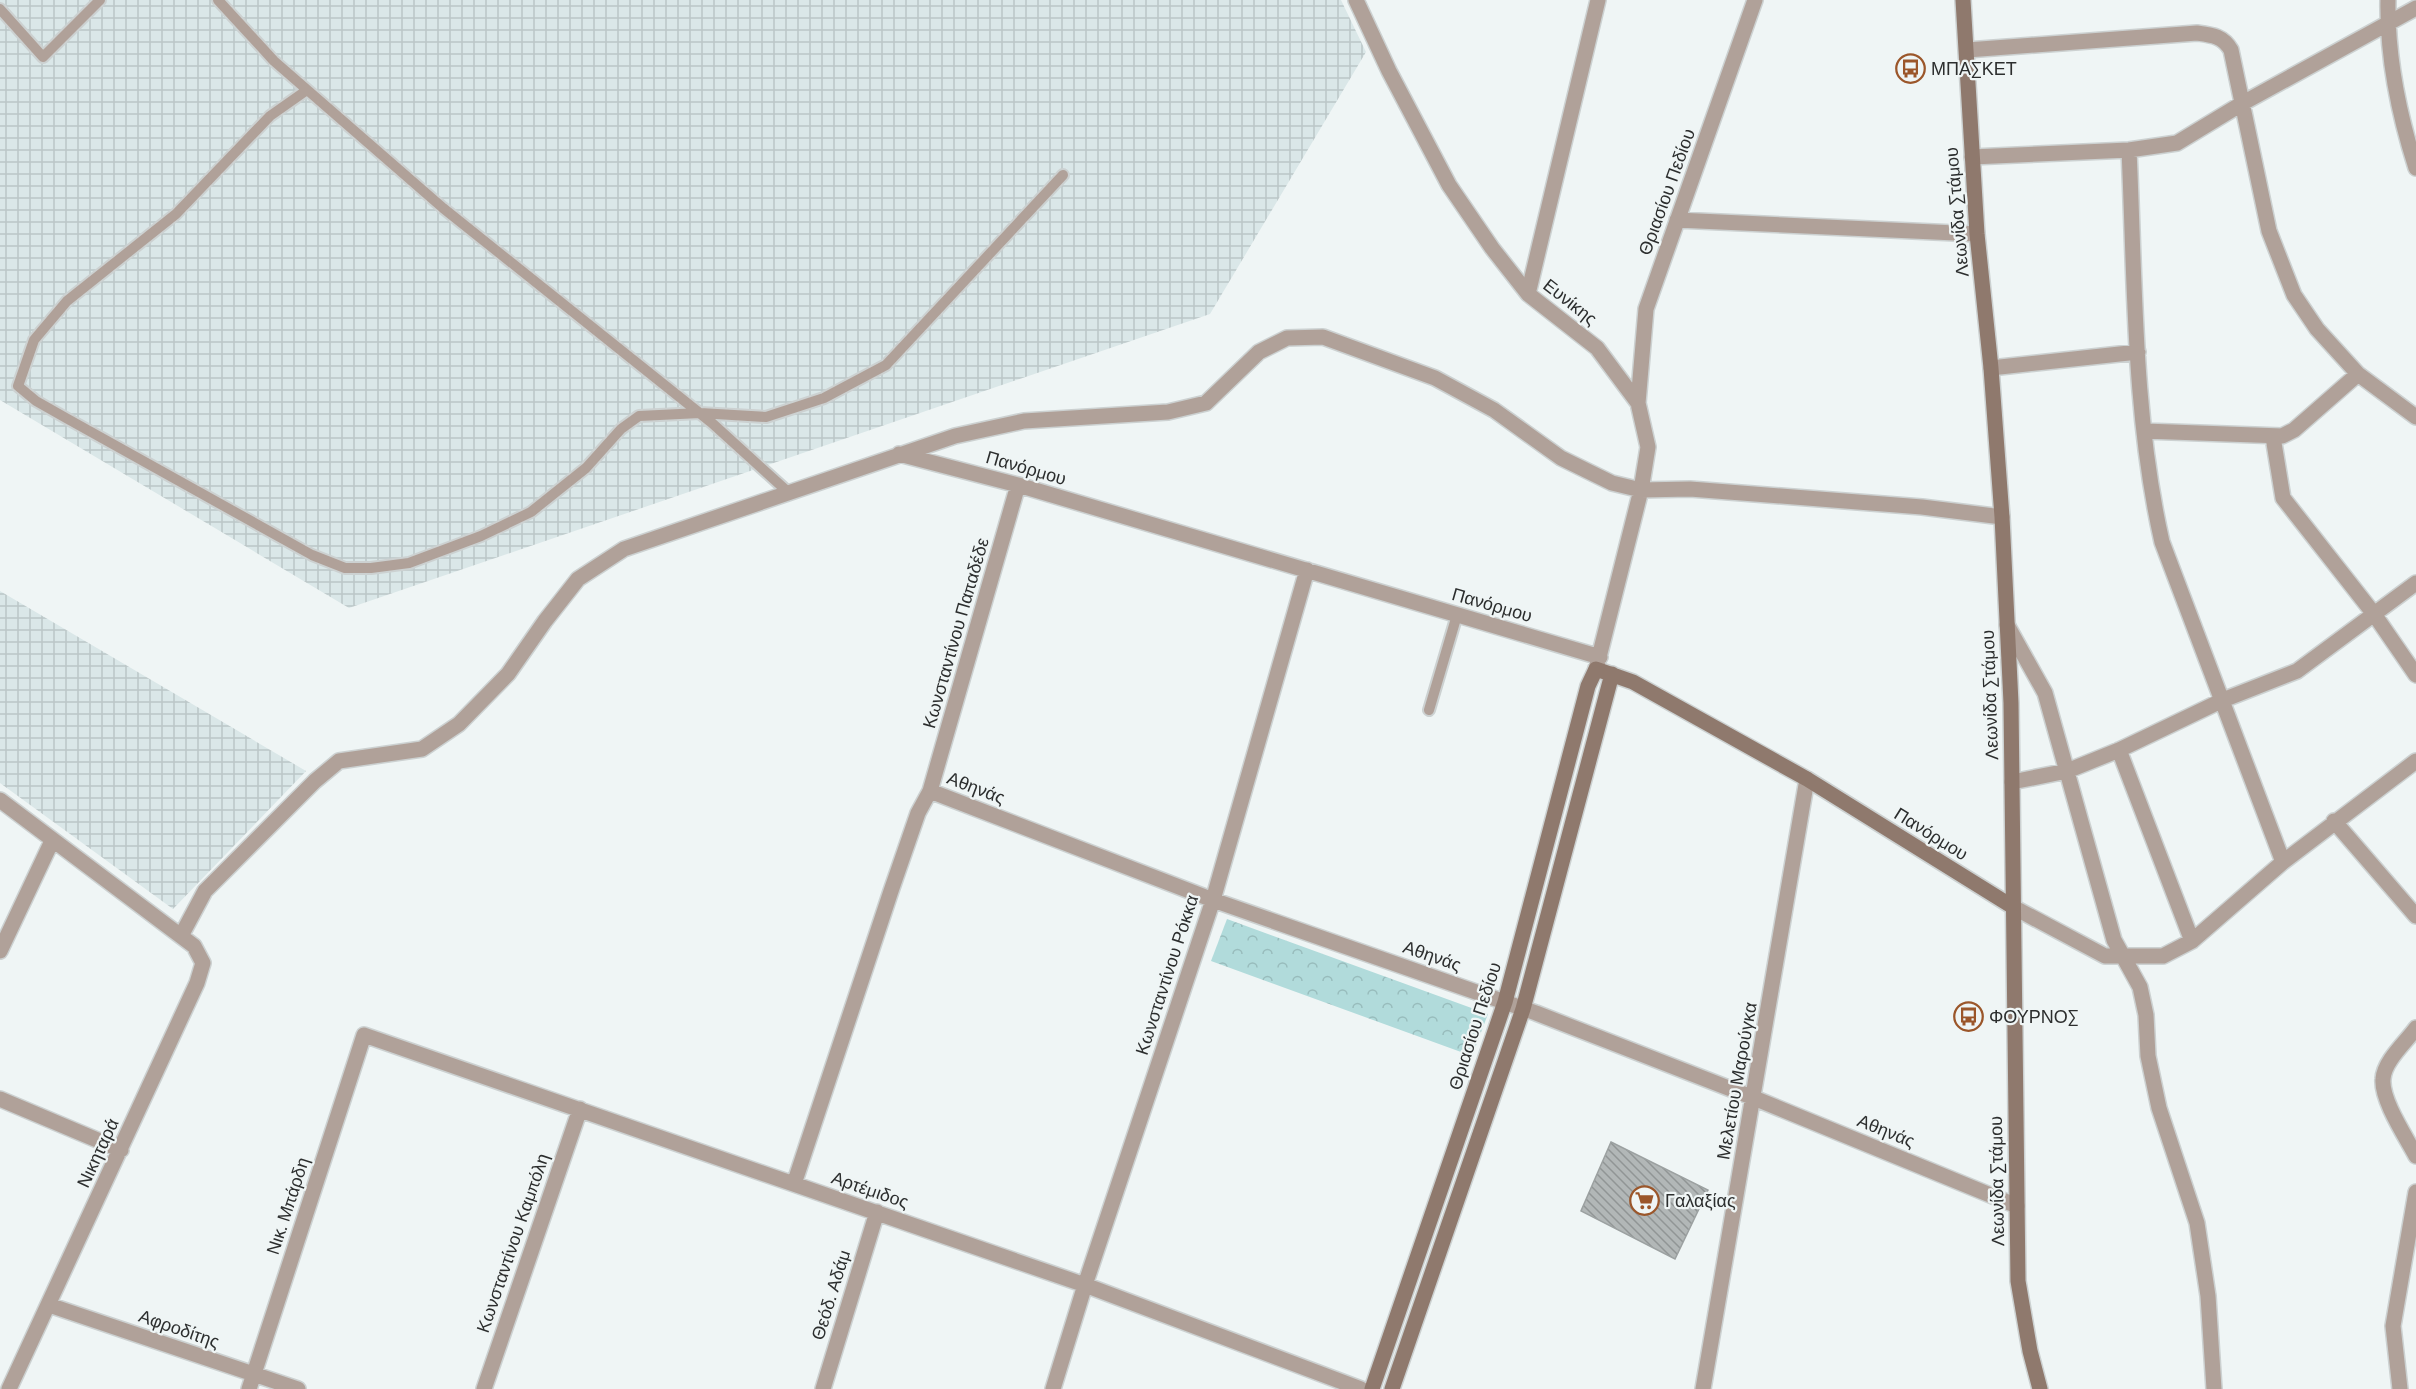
<svg xmlns="http://www.w3.org/2000/svg" width="2416" height="1389" font-family="'Nunito Sans',sans-serif">
	<style>
		.industrial { fill: url(#industrial-grid) }
		.forest { fill: url(#forest-crowns) }
		.building { fill: url(#building-back-hatch); stroke: #9ca1a1; stroke-width: 1.5 }
		.lines { fill: none; stroke-linecap: round; stroke-linejoin: round }
		.lane-casing { stroke: #ccd1d1; stroke-width: 14 }
		.street-casing { stroke: #ccd1d1; stroke-width: 18 }
		.secondary-casing { stroke: #ccd1d1; stroke-width: 18 }
		.lane { stroke: #b0a199; stroke-width: 10 }
		.street { stroke: #b0a199; stroke-width: 15 }
		.secondary { stroke: #8f796d; stroke-width: 15 }
		.labels { text-anchor: middle; dominant-baseline: central; stroke-width: 4.5; stroke-linejoin: round; paint-order: stroke }
		.poi-label { font-size: 18px; fill: #2c2e2e; stroke: #eff5f5; text-anchor: start }
		.street-label { font-size: 18px; fill: #2c2e2e; stroke: #eff5f5 }
	</style>
	<defs>
		<pattern id="industrial-grid" width="8" height="8" patternUnits="userSpaceOnUse" patternTransform="scale(1.5)"><rect width="8" height="8" fill="#dae7e8"/><path d="M0 4h8M4 0v8" fill="none" stroke="#bbc6c7"/></pattern>
		<pattern id="forest-crowns" width="20" height="18" patternUnits="userSpaceOnUse" patternTransform="scale(1.5)"><rect width="20" height="18" fill="#b1dbdb"/><path d="M2 6a3 3 0 1 1 6 0M12 15a3 3 0 1 1 6 0" fill="none" stroke="#98bcbc"/></pattern>
		<pattern id="building-back-hatch" width="6" height="6" patternUnits="userSpaceOnUse" patternTransform="scale(1.5)"><rect width="6" height="6" fill="#b2b7b7"/><path d="M-1 5l2 2M0 0l6 6M5-1l2 2" fill="none" stroke="#919595"/></pattern>
	</defs>
	<rect width="100%" height="100%" fill="#eff5f5"/>
	<path class="industrial" d="M0 0H1341L1366 52 1210 314 349 608 0 400Z
		M0 591 306 771 173 909 0 783Z"/>
	<path class="forest" d="M1227 919 1488 1014 1472 1056 1211 961Z"/>
	<path class="building" d="M1611 1142 1708 1190 1675 1259 1581 1211Z"/>
	<g class="lines">
		<defs>
			<path id="lane" d="M218 0 274 61 443 208 712 423 788 492
				M0 9 43 57 100 0
				M307 90 270 116 176 214 67 301 34 340 18 386 36 401 66 418 312 555 345 568H371L409 563 481 536 531 512 586 468 621 429 639 416 700 413 766 417 824 398 886 365 1063 175
				M1429 710 1457 615"/>
			<path id="street" d="M1356 0 1389 71 1449 185 1492 248 1528 294 1597 348 1638 403 1648 447 1641 490 1596 669
				M2388 0C2387 56 2399 115 2416 168
				M1967 50 2197 33C2212 35 2223 36 2231 50L2269 231 2294 295 2317 329 2358 374 2416 417
				M2129 150C2135 280 2133 415 2162 542L2283 862
				M1972 157 2129 150 2177 143 2243 103 2416 8
				M1677 220 1977 234
				M1528 294 1598 0
				M1991 368 2138 352
				M1638 403 1646 309 1755 0
				M2144 431 2282 436 2294 430 2358 374
				M2273 437 2283 498 2374 614 2416 675
				M899 454 1018 485 1600 657
				M2007 625 2045 693 2114 940 2140 987 2146 1015 2148 1056 2159 1108 2197 1223 2208 1296 2214 1389
				M2119 750 2192 941
				M2012 782 2067 771 2119 750 2223 700 2297 671 2416 583
				M930 791 1213 900 1536 1013 1754 1098 2017 1206
				M0 800 194 946 203 963 197 983 9 1389
				M2334 821 2416 916
				M2013 907 2105 956H2163L2192 941 2283 862 2416 761
				M181 936 205 891 315 781 339 761 422 749 459 724 508 674 545 621 578 579 624 549 955 436 1024 421 1168 412 1206 403 1259 352 1287 338 1323 337 1435 378 1494 410 1561 458 1612 483 1641 490 1690 489 1922 507 2002 517
				M0 951 52 841
				M2416 1028C2406 1042 2384 1061 2383 1079 2381 1100 2406 1137 2416 1156
				M0 1099 121 1150
				M794 1184 891 891 918 813 930 791 1018 485
				M49 1305 298 1389
				M249 1389 364 1035 1085 1285 1361 1389
				M484 1389 580 1109
				M823 1389 877 1212
				M1053 1389 1085 1285 1213 900 1307 570
				M1703 1389 1807 779
				M2400 1389 2393 1326 2416 1192"/>
			<path id="secondary" d="M1963 0 1977 234 1991 368 2002 517 2011 703 2018 1281 2030 1351 2040 1389
				M1372 1389 1505 1002 1588 686 1596 669 1633 682 1807 779 2013 907
				M1392 1389 1523 1009 1612 674"/>
		</defs>
		<use href="#lane" class="lane-casing"/>
		<use href="#street" class="street-casing"/>
		<use href="#secondary" class="secondary-casing"/>
		<use href="#lane" class="lane"/>
		<use href="#street" class="street"/>
		<use href="#secondary" class="secondary"/>
	</g>
	<defs>
		<symbol id="bus-ring" viewBox="-11 -11 22 22"><circle r="9.5" fill="#eff5f5" stroke="#9b562a" stroke-width="1.5"/><path d="M-5-6H5V4H4V6H2V4H-2V6H-4V4H-5ZM-3.5-4V0h7V-4ZM-3.5 1.2v1.5H-2V1.2ZM2 1.2v1.5H3.5V1.2Z" fill="#9b562a"/></symbol>
		<symbol id="supermarket-ring" viewBox="-11 -11 22 22"><circle r="9.5" fill="#eff5f5" stroke="#9b562a" stroke-width="1.5"/><path d="M-6-5.5h2.5l.6 2H6L4.5 2H-2.5L-4.4-4H-6ZM-1.5 3.2a1.3 1.3 0 1 0 .1 0ZM3 3.2a1.3 1.3 0 1 0 .1 0Z" fill="#9b562a"/></symbol>
	</defs>
	<g fill-rule="evenodd">
		<use href="#bus-ring" x="1894" y="52" width="33" height="33"/>
		<use href="#bus-ring" x="1952" y="1000" width="33" height="33"/>
		<use href="#supermarket-ring" x="1628" y="1184" width="33" height="33"/>
	</g>
	<g class="labels">
		<g class="poi-label">
			<text x="1931" y="69">ΜΠΑΣΚΕΤ</text>
			<text x="1989" y="1017">ΦΟΥΡΝΟΣ</text>
			<text x="1665" y="1201">Γαλαξίας</text>
		</g>
		<g class="street-label">
			<text transform="translate(1667 192) rotate(-70)">Θριασίου Πεδίου</text>
			<text transform="translate(1957 212) rotate(-95)">Λεωνίδα Στάμου</text>
			<text transform="translate(1570 302) rotate(38)">Ευνίκης</text>
			<text transform="translate(1026 468) rotate(16)">Πανόρμου</text>
			<text transform="translate(1492 605) rotate(16)">Πανόρμου</text>
			<text transform="translate(956 633) rotate(-74)">Κωνσταντίνου Παπαδέδε</text>
			<text transform="translate(1990 695) rotate(-92)">Λεωνίδα Στάμου</text>
			<text transform="translate(976 788) rotate(21)">Αθηνάς</text>
			<text transform="translate(1931 834) rotate(32)">Πανόρμου</text>
			<text transform="translate(1432 956) rotate(19)">Αθηνάς</text>
			<text transform="translate(1167 975) rotate(-72)">Κωνσταντίνου Ρόκκα</text>
			<text transform="translate(1475 1026) rotate(-72)">Θριασίου Πεδίου</text>
			<text transform="translate(1737 1081) rotate(-80)">Μελετίου Μαρούγκα</text>
			<text transform="translate(1886 1131) rotate(22)">Αθηνάς</text>
			<text transform="translate(98 1153) rotate(-65)">Νικηταρά</text>
			<text transform="translate(1997 1181) rotate(-91)">Λεωνίδα Στάμου</text>
			<text transform="translate(870 1190) rotate(19)">Αρτέμιδος</text>
			<text transform="translate(288 1206) rotate(-72)">Νικ. Μπάρδη</text>
			<text transform="translate(513 1243) rotate(-71)">Κωνσταντίνου Καμπόλη</text>
			<text transform="translate(831 1295) rotate(-73)">Θεόδ. Αδάμ</text>
			<text transform="translate(179 1329) rotate(19)">Αφροδίτης</text>
		</g>
	</g>
</svg>
